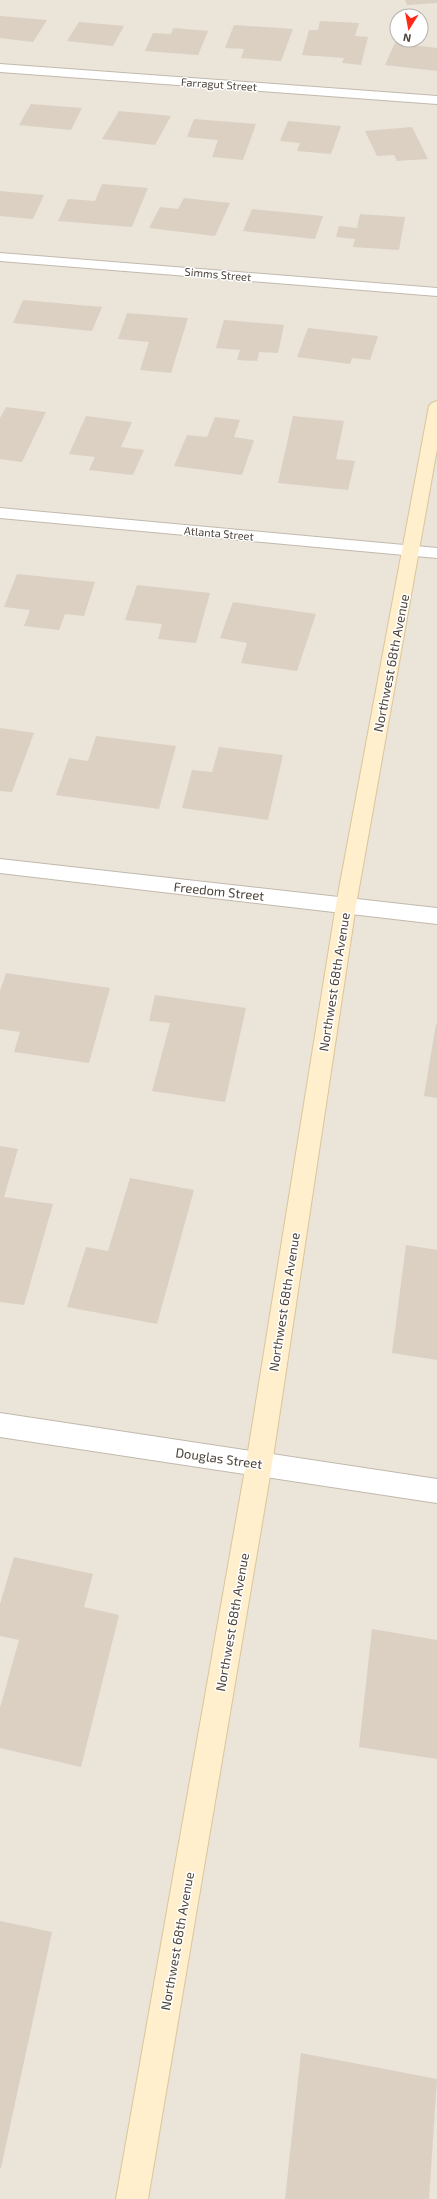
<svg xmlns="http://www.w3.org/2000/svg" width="437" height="2199" font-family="'Exo 2',sans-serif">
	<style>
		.residential { fill: #eae4d9; fill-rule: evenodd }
		.building { fill: #dcd0c3 }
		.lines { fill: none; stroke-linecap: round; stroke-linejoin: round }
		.street-casing { stroke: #c2b9ad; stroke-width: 2 }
		.secondary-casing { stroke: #dbc59c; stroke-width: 2 }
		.street { fill: #fff; fill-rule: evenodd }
		.secondary { fill: #ffefcc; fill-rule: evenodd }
		.labels { text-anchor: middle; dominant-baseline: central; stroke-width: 3; stroke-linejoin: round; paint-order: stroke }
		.far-street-label { font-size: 11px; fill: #4b4238; stroke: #fff }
		.street-label { font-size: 13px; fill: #4b4238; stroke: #fff }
	</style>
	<rect width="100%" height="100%" fill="#f6f2eb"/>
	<path class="residential" d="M0 0H437V2199H0ZM397 16H421V40H397Z"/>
	<path class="building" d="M405 0H437V3L407 5Z
		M0 16 47 20 33 42 0 38Z
		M320 21 359 23 355 36 368 37 361 65 342 63 344 58 302 55 309 30H318Z
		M79 22 124 26 113 46 67 41Z
		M234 25 293 29 281 61 241 58 244 49 225 48Z
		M173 28 208 31 198 55 145 51 153 33 171 34Z
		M395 43 437 48V71L385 65Z
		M31 104 82 108 71 130 19 125Z
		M119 111 171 116 155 145 102 139Z
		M194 119 256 124 243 160 212 157 218 140 187 137Z
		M288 121 341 126 331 154 297 151 300 143 280 141Z
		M412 127 428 159 397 161 394 155 377 156 365 131Z
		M102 184 148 188 132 227 58 221 68 199 95 201Z
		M0 191 44 195 33 219 0 216Z
		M184 198 230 203 215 236 149 228 160 207 178 209Z
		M252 209 323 216 315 239 243 231Z
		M360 214 405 217 399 250 353 247 355 239 336 237 339 226 357 228Z
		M23 300 102 307 92 331 13 323Z
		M127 313 188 318 171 373 140 370 149 342 118 339Z
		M224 320 284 325 278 353 259 352 257 361 237 360 240 350 216 348Z
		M308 328 378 336 370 360 352 358 350 364 297 357Z
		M6 407 46 412 22 462 0 459V418Z
		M86 416 132 422 121 447 144 450 133 475 89 470 95 457 69 454Z
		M293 416 344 421 336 459 355 461 348 490 278 483Z
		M215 417 240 420 234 437 254 440 242 475 174 466 187 435 207 437Z
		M17 574 95 582 84 616 65 614 59 630 24 626 30 610 4 607Z
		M137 585 210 593 196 643 158 639 162 624 125 620Z
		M233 602 316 614 297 671 241 663 247 643 220 638Z
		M0 728 34 733 12 792 0 791Z
		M96 736 176 746 159 809 56 795 69 758 88 761Z
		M219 747 283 755 268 820 182 808 192 770 212 772Z
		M6 973 110 988 89 1063 14 1052 20 1032 0 1029V991Z
		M155 995 246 1008 225 1102 152 1091 170 1023 149 1021Z
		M436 1024 437 1025V1098L424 1096Z
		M0 1146 18 1149 4 1197 53 1204 24 1305 0 1302Z
		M130 1178 194 1190 157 1324 67 1307 86 1247 108 1251Z
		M406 1245 437 1250V1360L392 1353Z
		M14 1557 93 1574 84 1607 119 1615 81 1767 0 1748V1708L19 1640 0 1636V1604Z
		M372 1629 437 1640V1759L359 1747Z
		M0 1921 52 1932 1 2168H0Z
		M301 2053 437 2079 429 2199H285Z"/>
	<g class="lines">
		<defs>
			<path id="street" d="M0 64 437 96V104L0 72Z
				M0 253 437 288V296L0 261Z
				M0 508 437 548V558L0 518Z
				M0 859 437 908V924L0 873Z
				M0 1413 437 1479V1503L0 1437Z"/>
			<path id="secondary" d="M437 401V449L356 905 272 1464 148 2199H116L246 1464 336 905 429 406 432 403Z"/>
		</defs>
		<use href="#street" class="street-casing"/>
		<use href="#secondary" class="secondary-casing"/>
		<use href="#street" class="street"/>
		<use href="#secondary" class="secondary"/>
	</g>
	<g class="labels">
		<g class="far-street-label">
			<text transform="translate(219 84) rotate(4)">Farragut Street</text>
			<text transform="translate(218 274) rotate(5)">Simms Street</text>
			<text transform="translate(219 533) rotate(5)">Atlanta Street</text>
		</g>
		<g class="street-label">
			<text transform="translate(391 663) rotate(-79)">Northwest 68th Avenue</text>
			<text transform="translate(219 891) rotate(6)">Freedom Street</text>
			<text transform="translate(334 982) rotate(-81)">Northwest 68th Avenue</text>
			<text transform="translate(284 1302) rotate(-81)">Northwest 68th Avenue</text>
			<text transform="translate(219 1458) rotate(8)">Douglas Street</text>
			<text transform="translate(232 1622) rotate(-80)">Northwest 68th Avenue</text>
			<text transform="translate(177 1941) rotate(-80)">Northwest 68th Avenue</text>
		</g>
	</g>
	<g transform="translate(409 28) rotate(191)"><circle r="19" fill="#ffffff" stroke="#b7b3af"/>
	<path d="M0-3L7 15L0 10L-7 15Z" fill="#ff2a19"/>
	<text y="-6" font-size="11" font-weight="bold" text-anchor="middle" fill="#4b4238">N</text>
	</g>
</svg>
